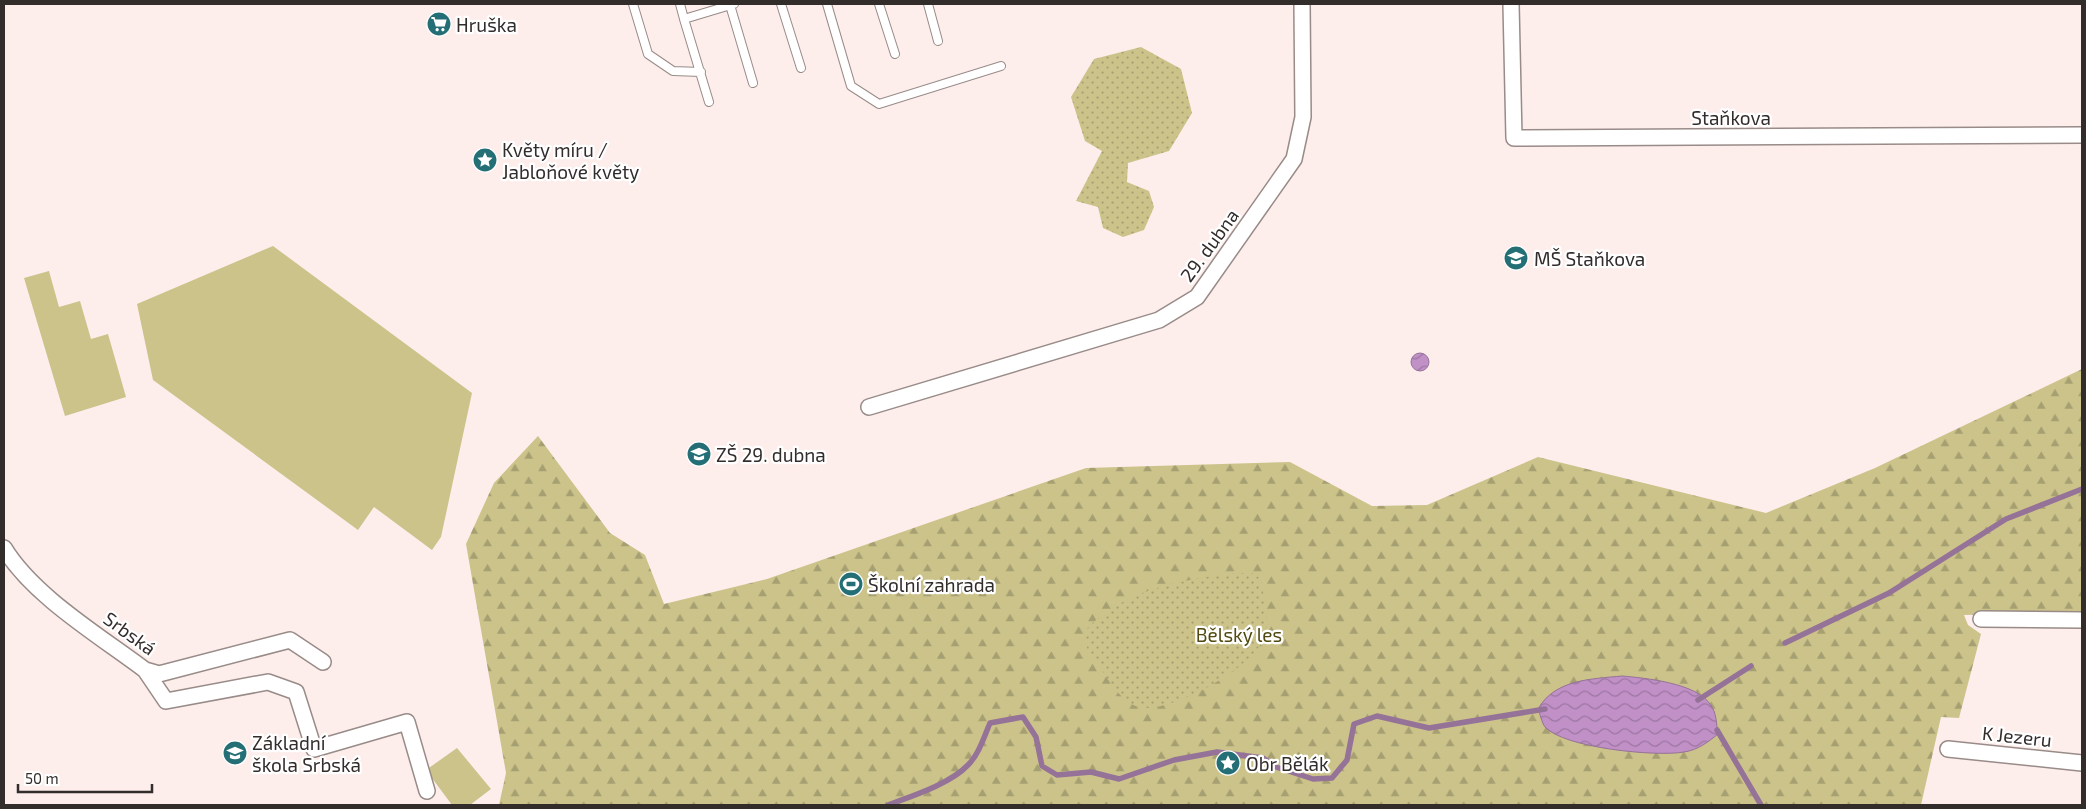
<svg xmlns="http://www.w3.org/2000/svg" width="2086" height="809" font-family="'Exo 2',sans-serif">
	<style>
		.grass { fill: #ccc38a }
		.forest { fill: url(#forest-firs) }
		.park { fill: url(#park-dots) }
		.water { fill: url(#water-waves); stroke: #957298 }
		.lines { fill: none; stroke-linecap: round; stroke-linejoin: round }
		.stream { stroke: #957298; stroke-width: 5.5 }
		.service-casing { stroke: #988b88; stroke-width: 10 }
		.minor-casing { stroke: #988b88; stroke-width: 18 }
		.service { stroke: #fff; stroke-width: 8 }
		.minor { stroke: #fff; stroke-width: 15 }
		.labels { text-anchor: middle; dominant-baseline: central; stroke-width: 4.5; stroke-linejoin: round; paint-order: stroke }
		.poi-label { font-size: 19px; fill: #322c2b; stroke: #fff; text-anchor: start }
		.street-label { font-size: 19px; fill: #322c2b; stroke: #fff }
		.park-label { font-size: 19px; fill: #51490f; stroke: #fff }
	</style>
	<defs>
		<pattern id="forest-firs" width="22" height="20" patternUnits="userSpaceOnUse" patternTransform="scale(1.25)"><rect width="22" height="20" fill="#ccc38a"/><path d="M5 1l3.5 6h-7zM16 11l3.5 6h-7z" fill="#a69f71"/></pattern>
		<pattern id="park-dots" width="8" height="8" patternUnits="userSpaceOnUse" patternTransform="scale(1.25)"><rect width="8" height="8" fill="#ccc38a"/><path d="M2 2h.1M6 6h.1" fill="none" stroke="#a69f71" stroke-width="1.8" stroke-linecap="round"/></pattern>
		<pattern id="water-waves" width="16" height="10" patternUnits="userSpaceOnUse" patternTransform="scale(1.25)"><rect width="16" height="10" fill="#c090c7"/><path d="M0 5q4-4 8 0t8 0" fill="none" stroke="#9d76a2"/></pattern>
	</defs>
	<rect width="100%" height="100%" fill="#fdeeec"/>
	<path class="grass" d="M273 246 472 393 441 537 432 550 374 507 358 530 153 380 137 304Z
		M49 271 59 307 80 301 91 339 108 334 126 397 65 416 24 278Z
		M457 748 491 789 470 805H452L426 770Z"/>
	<path class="forest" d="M2082 369V612L1964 615 1968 625 1981 634 1959 718 1941 717 1921 805H499L506 773 466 544 494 483 538 436 610 533 645 555 664 604 767 579 1086 468 1290 462 1372 506 1427 505 1538 457 1766 513 1875 468Z"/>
	<path class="park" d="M1141 47 1181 69 1192 113 1169 151 1128 163 1127 182 1149 191 1154 207 1144 230 1123 237 1103 228 1098 207 1076 201 1102 151 1085 141 1071 97 1094 59Z
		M1237 573H1252L1261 579C1263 595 1269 616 1266 632 1259 666 1177 709 1145 708 1125 707 1113 686 1103 672 1093 658 1084 649 1084 632 1120 590 1183 579 1237 573Z"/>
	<path class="water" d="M1411 362a9 9 0 1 1 18 0a9 9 0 1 1-18 0Z
		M1622 676C1645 678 1696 683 1710 704 1717 713 1716 723 1718 734 1708 742 1698 750 1684 752 1657 757 1564 748 1545 727 1542 723 1540 714 1538 709 1555 679 1592 679 1622 676Z"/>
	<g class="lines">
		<path class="stream" d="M1785 643 1889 593 2006 519 2082 489
			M1698 700 1751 666
			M1717 730 1761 805
			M888 805C912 796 950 784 968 765 979 754 984 737 990 723L1023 717 1036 737 1042 766 1057 775 1091 772 1119 779 1174 760 1217 752 1263 758 1276 767 1313 779 1332 778 1347 760 1354 724 1377 716 1429 728 1545 709"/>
		<defs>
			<path id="service" d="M633 4 648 54 673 71 701 72
				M680 4 684 19
				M781 4 801 68
				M827 4 851 86 879 104 1001 66
				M879 4 895 54
				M928 4 938 41
				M730 5 753 83
				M709 102 684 19 734 4"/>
			<path id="minor" d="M1511 4 1514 138 2082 135
				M869 407 1159 320 1197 297 1294 159 1303 117 1302 4
				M4 548C33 596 100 636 145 670L159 674 290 640 323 662
				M1981 619 2082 620
				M145 670 166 701 268 682 296 692 314 749 407 722 427 791
				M1948 749 2082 763"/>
		</defs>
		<use href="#service" class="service-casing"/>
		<use href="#minor" class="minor-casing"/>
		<use href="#service" class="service"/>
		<use href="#minor" class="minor"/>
	</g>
	<defs>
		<symbol id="supermarket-disc" viewBox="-11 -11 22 22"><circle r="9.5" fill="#246f76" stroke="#fff"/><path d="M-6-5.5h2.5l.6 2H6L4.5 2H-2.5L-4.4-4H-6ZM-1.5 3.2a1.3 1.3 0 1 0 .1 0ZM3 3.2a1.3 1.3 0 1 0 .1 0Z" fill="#fff"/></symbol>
		<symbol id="sight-disc" viewBox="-11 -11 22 22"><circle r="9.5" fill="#246f76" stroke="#fff"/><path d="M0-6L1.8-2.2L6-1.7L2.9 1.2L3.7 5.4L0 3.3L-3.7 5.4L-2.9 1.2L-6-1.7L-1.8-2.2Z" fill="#fff"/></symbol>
		<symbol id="school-disc" viewBox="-11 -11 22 22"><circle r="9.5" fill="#246f76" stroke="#fff"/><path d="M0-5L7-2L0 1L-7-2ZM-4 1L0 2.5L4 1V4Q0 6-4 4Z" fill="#fff"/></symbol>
		<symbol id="stadium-disc" viewBox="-11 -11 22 22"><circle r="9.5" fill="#246f76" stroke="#fff"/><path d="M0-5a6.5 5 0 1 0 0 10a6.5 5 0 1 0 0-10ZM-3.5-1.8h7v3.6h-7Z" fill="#fff"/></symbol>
	</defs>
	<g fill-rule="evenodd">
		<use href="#supermarket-disc" x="425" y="10" width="28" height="28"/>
		<use href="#sight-disc" x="471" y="146" width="28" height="28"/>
		<use href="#school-disc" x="1502" y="244" width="28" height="28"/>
		<use href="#school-disc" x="685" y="440" width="28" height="28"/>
		<use href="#stadium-disc" x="837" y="570" width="28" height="28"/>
		<use href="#school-disc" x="221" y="739" width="28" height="28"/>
		<use href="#sight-disc" x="1214" y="749" width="28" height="28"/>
	</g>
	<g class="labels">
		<g class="poi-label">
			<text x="456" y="24">Hruška</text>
			<text x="502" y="149">Květy míru /<tspan x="502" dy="22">Jabloňové květy</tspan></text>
			<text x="1534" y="258">MŠ Staňkova</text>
			<text x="716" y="454">ZŠ 29. dubna</text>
			<text x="868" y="584">Školní zahrada</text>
			<text x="252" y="742">Základní<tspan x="252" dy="22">škola Srbská</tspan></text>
			<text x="1246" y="763">Obr Bělák</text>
		</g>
		<g class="street-label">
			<text x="1731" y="117">Staňkova</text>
			<text transform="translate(1209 245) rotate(-54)">29. dubna</text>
			<text transform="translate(130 633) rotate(36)">Srbská</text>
			<text transform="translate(2017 736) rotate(6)">K Jezeru</text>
		</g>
		<g class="park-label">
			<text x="1239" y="634">Bělský les</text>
		</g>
	</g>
	<rect width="2086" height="809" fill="none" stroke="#322c2b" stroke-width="10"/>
	<path d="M18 784v8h134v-8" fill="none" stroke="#322c2b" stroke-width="2.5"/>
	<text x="25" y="784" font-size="15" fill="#322c2b" stroke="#ffffff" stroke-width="4" paint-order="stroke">50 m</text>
</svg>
